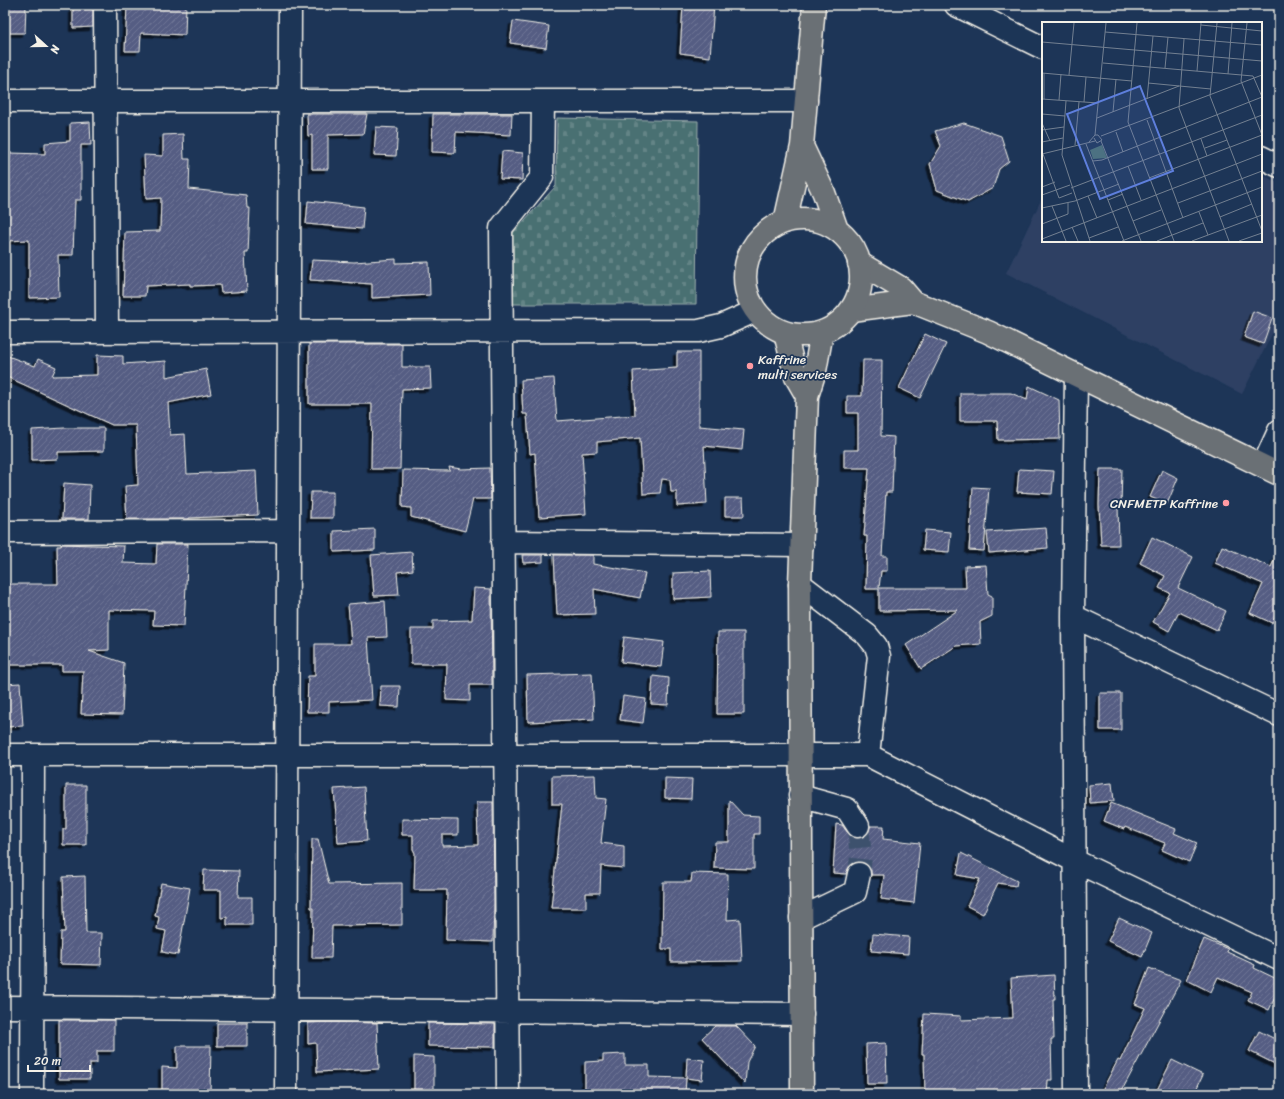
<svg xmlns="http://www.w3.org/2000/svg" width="1284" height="1099" font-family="Sriracha,sans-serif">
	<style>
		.built { fill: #2e4164 }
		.cemetery { fill: url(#cemetery-stones); stroke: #9eb0ad }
		.building { fill: url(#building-hatch); stroke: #f4f1e8; filter: url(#shadow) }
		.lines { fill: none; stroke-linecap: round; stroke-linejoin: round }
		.minor-tunnel { stroke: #3d516d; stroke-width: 22; stroke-dasharray: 22 11; stroke-linecap: butt }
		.minor-casing { stroke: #f4f1e8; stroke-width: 25 }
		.major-casing { stroke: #f4f1e8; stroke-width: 25 }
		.highway-casing { stroke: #f4f1e8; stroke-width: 25 }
		.minor { stroke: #1d3557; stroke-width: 22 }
		.major { stroke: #6b6f75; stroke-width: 22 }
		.highway { stroke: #6b6f75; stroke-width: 22 }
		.poi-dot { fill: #ff9aa2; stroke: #1d3557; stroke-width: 1.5 }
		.labels { text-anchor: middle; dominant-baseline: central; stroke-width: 3.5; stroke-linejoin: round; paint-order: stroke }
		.poi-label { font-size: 13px; fill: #f4f1e8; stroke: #1d3557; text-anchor: start }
		.inset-road { fill: none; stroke: #738091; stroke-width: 1 }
		.view { fill: #5e7fdd; fill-opacity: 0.15; stroke: #5e7fdd; stroke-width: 2 }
		.inset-edge { fill: none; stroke: #f4f1e8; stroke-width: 2 }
	</style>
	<defs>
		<pattern id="cemetery-stones" width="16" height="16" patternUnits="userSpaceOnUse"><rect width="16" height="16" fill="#496f72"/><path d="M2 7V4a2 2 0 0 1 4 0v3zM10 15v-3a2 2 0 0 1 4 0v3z" fill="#648486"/></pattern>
		<pattern id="building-hatch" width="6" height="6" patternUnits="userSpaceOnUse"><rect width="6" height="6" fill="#555d83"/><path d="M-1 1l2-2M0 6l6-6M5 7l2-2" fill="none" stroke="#6e7595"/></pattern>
		<filter id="shadow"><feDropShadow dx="-3.5" dy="3.5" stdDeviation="0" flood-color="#0009"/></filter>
	</defs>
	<rect width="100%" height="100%" fill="#1d3557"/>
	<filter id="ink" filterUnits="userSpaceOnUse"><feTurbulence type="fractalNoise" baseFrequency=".025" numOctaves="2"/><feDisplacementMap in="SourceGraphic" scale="8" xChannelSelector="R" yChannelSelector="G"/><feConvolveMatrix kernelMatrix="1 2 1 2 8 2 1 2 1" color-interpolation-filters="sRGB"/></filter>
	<g filter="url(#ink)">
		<path class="built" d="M1261 174 1279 184V320L1242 394 1006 273 1043 196V241H1261Z"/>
		<path class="cemetery" d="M557 118 698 121 696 304H510L511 235 556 186Z"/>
		<path class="building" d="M8 5H26L25 33H6Z
			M73 5H93V27L73 28Z
			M127 5H186L185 35 141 33 140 51H125Z
			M683 5H714L710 57 680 53Z
			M513 21 549 26 546 48 510 43Z
			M307 114H367L363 134 328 135V169H312V135L308 136Z
			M433 114H512L511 135 456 132 455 153 432 152Z
			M90 122 91 145H81V200H75L73 255H58L59 297 29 298V240L5 241V206H7L10 153 45 154V143L70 141V123Z
			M964 123 1001 136 1009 161 999 169 993 188 968 202 937 190 930 164 941 146 935 131Z
			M376 127 398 128 396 156 374 155Z
			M183 134 184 159H190L189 189 246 195 247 208H250L248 253H245L247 291 221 293 220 285 190 286V284L146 286 145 296H123L125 232 160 231 161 198 146 199 144 155 163 156V135Z
			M502 151 523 153 522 180 500 179Z
			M308 201 364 207 362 229 306 224Z
			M396 259V263L429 262 430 295 372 298V284L310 280 312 260 354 262Z
			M1253 311 1272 318 1263 344 1244 337Z
			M925 334 946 344 920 398 899 388Z
			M309 344H402V367H430L431 388 402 389 400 469H371L372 404H309Z
			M677 352H699V426L744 430 742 450 704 446 707 504 677 506V492H671L670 480 662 479 660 493 643 494 640 438 597 442V452L582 453 586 514 539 517 535 453 530 454 527 414H523L521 380 554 378 557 421 635 415 633 371 677 368Z
			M5 355 35 366 38 359 56 367 52 376 97 375V355L123 356V364L166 361V377L206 369 211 394 168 403 170 435 185 434 187 474 256 471 258 515 189 518V519H127L125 486 138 485 136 425H112L5 376Z
			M863 360H882L881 436 894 437 892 492H886L882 556H887V571H881L879 588H966L965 566 986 565 988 594 992 596V616L980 622 981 644 956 646 921 669 906 645 958 610 879 611V589H866L867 536H864L869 468H844V450H858V413H847V396H862Z
			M1029 386 1059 400 1060 439 998 440 997 421H960V393H1011L1027 400Z
			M64 428H104V451L58 452V459L32 460V430Z
			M449 467 461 469 490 468 491 499H473L465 531 411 517V508L402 507 403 470 450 471Z
			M1019 469 1054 471 1052 494 1017 492Z
			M1100 469H1122L1121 506H1118L1119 545H1101L1099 505Z
			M1162 470 1178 478 1167 504 1150 497Z
			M64 483 90 485 89 519H62Z
			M973 487 989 488 984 551 969 550Z
			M311 492H333V518H310Z
			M725 498H743L744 516H725Z
			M1046 528 1048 548 989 553 987 532Z
			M375 529V550L334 552V531Z
			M925 530 951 532 949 552 923 550Z
			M1152 537 1193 557 1178 588 1226 611 1217 630 1179 612 1169 631 1153 622 1170 593 1159 588 1165 576 1140 563Z
			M61 544 124 546 123 563 156 564 157 544H188L184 626 153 625 154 611 109 610V650L89 651 124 663 122 715 81 714 83 671H62V665H5V584H58L57 546H61Z
			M1222 546 1271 567 1279 550V609L1272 623 1250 613 1263 584 1215 563Z
			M412 552 413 570 397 572 399 595 374 596 371 555Z
			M522 555H543V562L523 563Z
			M554 555H593V564L645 573 640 598 594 589 595 614 557 615Z
			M710 571 711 597 673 599V573Z
			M474 588 491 589 492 685H470V701L446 700 447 664H411V629H433V621L472 620Z
			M385 601 387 637 368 638 372 700 329 702V712H307L308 676H315V644H351L348 604Z
			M718 632H744V714H717Z
			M624 637 664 642 661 667 621 662Z
			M592 673 594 719 528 722 527 675Z
			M653 676 669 678 668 705 651 704Z
			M20 683 23 726 5 727V684Z
			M381 686H400L399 707 380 706Z
			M1100 693H1121V730H1100Z
			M623 696 646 699 643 723 620 720Z
			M595 775 596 798 606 799 601 843 624 846V868L601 866 600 893H586V908H551L562 804H552V776Z
			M665 778 692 779 691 799 665 798Z
			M1112 783 1114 801 1090 803 1089 785Z
			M66 785H86V845H63V829H66Z
			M364 787 367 841 338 843 334 789Z
			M729 800 743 815 759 816V834H754V869L714 868 715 842H729Z
			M477 802H493L494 903 493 942 446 940 447 890H414L415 853 413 849V835H402V819L458 820V835H442V846L478 845Z
			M1111 803 1176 829 1174 833 1197 843 1189 862 1162 850 1165 843 1125 827 1124 829 1104 821Z
			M836 824 842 825 848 833 853 837 858 838 864 837 869 832 870 826H884L883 839 920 843 914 903 881 899 884 875H871V870L868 865 862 862H856L850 865 846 874 833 873Z
			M312 839H318L329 884 402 883V925L332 926 331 958H312L313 908H311Z
			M961 853 1017 881 1016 886 998 883 983 914 967 906 980 879 957 875Z
			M204 870 239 871 238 897H252V925H227V917L221 918V890H203Z
			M692 873 728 874 727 920 740 919 742 961 671 962V949H662L663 882H691Z
			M85 876 86 933H102L101 965 60 964 61 932H65L63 877Z
			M161 883 190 888 178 955 162 952 166 931 157 929 159 917 155 916Z
			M1119 918 1152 933 1142 957 1108 941Z
			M873 934 909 937 908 954 871 951Z
			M1204 939 1228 949 1227 952 1255 965 1254 968 1279 980V989L1269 1010 1248 1000 1252 992 1218 977 1211 992 1187 980Z
			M1149 968 1181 980 1120 1094H1100L1118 1060 1120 1061 1145 1008 1135 1004Z
			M1054 975 1055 999H1053L1054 1039H1051L1052 1080H1048L1047 1094H925L924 1054H922L924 1014 961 1016V1020L1013 1018 1011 978Z
			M59 1020H114V1051H97V1063H90V1079H59Z
			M331 1022 377 1023 379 1069 317 1072 316 1043 308 1044V1023Z
			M217 1023H247V1046H217Z
			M428 1023 495 1024V1047L428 1046Z
			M715 1026H736L755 1046 747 1062 745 1084 702 1038Z
			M1259 1031 1279 1041V1066L1249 1051Z
			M886 1043 887 1084H867L866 1044Z
			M177 1046H211L210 1094H162V1067L177 1068Z
			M625 1054V1065H649V1077L686 1078 685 1094H585V1062L603 1061V1055Z
			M414 1056 434 1057V1094H414Z
			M687 1058 704 1060 702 1080 686 1078Z
			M1172 1060 1203 1075 1194 1094H1155Z"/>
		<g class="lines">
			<path class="minor-tunnel" d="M858 826 861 857 859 874"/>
			<defs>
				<path id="minor" d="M105 5 107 331
					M956 5 1043 48
					M5 101H806
					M1261 157 1279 166
					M5 332 699 331 721 326 755 311
					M1076 375 1073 616 1076 1094
					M1263 466 1279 431
					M5 532 288 531
					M503 542 802 545
					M800 584 867 635 876 646 879 656 868 755
					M1073 616 1279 715
					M5 755H868L1075 861 1279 959
					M800 796 847 809 858 826
					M801 918 855 892 859 874
					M5 1007 802 1014
					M32 1094 33 755
					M286 1094 290 5
					M508 1094 501 228 542 177 543 101"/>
				<path id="major" d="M859 263 901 288 913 302 988 332 1279 474
					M851 310 913 302"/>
				<path id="highway" d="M802 146 824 193 837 230
					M745 277a58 58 0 1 1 116 0a58 58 0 1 1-116 0Z
					M785 222 802 146 814 5
					M785 333 796 377 807 396
					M802 1094 800 584 807 396 815 371 822 332"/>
			</defs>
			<use href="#minor" class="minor-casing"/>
			<use href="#major" class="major-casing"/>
			<use href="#highway" class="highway-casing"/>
			<use href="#minor" class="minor"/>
			<use href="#major" class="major"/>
			<use href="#highway" class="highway"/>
		</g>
	</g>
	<g class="poi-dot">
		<circle cx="750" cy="366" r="4"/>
		<circle cx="1226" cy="503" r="4"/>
	</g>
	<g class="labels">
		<g class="poi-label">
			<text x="758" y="359">Kaffrine<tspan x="758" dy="15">multi services</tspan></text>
			<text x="1218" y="503" text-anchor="end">CNFMETP Kaffrine</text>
		</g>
	</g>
	<g transform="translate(1042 22)">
		<rect width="220" height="220" fill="#1d3557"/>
		<path d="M60 123 65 136 51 137 48 128Z" fill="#496f72"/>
		<path class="inset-road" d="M95 1 86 100 132 219M175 1 168 74 220 209M159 3 220 9M63 10 220 23M142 17 137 86 187 219M0 20 220 39M61 41 211 54 220 75M123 46 126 15M155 49 159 1M0 51 90 59M186 52 190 1M27 53 32 1M106 61 169 67M0 77 56 81M2 77V51M105 77 111 14M17 78 19 52M24 79 20 133 48 219M42 80 44 55M71 90 74 57M0 92 23 94M55 96 137 64M105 98 141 196M0 101 8 119M0 108 22 105M74 110 81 130M53 113 64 1M59 114 220 53M159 117 165 134M59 119 99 219M0 120 21 116M47 120 53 113H56L60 118 55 121 52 116M44 122 82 219M33 123 37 80M163 126 185 118M0 132 53 119M1 132 17 176 30 171M51 139 60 138 220 75M86 144 99 178M107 156 220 113 199 59 205 1M0 165 13 160M29 166 220 93M0 173 28 163M46 174 55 196M66 178 81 172M136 181 220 149M10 184 24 219M0 186 33 179 77 162M157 190 166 213M178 195 210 182M91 199 119 188M0 202 26 192V181M30 205 36 219M47 216 76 205M0 217 220 132M80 219 220 165M115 219 161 201M150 219 220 193M197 219 220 211"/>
		<path class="view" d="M98 64 131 149 58 177 25 92Z"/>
		<rect width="220" height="220" class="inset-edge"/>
	</g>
	<rect width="1284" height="1099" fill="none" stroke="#1d3557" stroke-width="20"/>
	<rect x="10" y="10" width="1264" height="1079" fill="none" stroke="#f4f1e8" stroke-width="1.5" filter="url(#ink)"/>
	<g transform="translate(46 46) rotate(111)" stroke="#1d3557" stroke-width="3" paint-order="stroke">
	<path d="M0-3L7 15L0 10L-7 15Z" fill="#f4f1e8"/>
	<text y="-6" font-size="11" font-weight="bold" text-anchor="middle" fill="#f4f1e8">N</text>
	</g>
	<path d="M28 1065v6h62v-6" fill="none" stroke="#f4f1e8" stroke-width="2"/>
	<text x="34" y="1065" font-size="12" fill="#f4f1e8" stroke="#1d3557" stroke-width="3" paint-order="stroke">20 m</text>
</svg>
